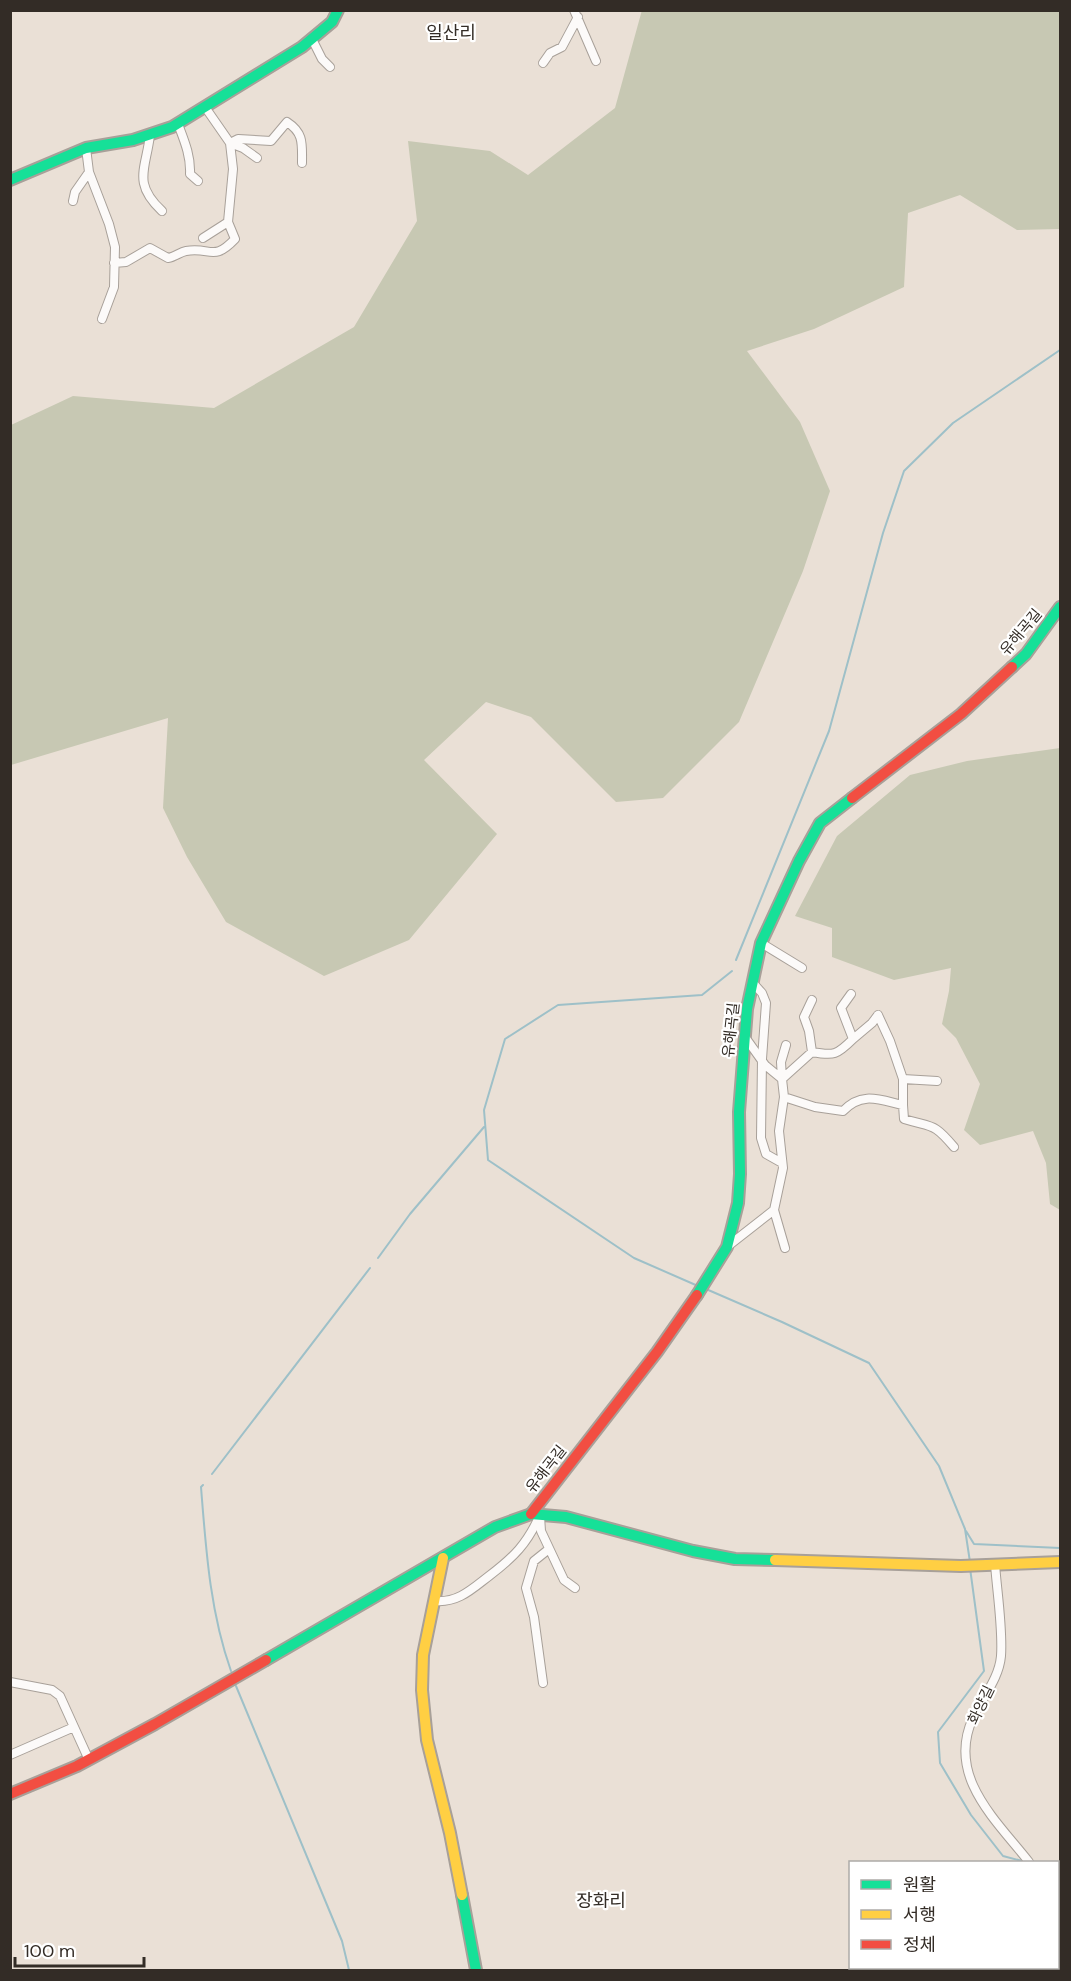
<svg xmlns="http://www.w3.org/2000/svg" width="1071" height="1981" font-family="'DM Sans','Noto Sans KR',sans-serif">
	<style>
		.green { fill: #c7c8b3 }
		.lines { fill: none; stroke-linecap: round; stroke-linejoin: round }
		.stream { stroke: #9ec0c8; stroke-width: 2 }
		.street-casing { stroke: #a8a099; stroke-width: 10 }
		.fast-casing { stroke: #a8a099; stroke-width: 14 }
		.slow-casing { stroke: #a8a099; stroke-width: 14 }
		.jam-casing { stroke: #a8a099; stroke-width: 14 }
		.street { stroke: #fcfaf9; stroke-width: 8 }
		.fast { stroke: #16e098; stroke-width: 10 }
		.slow { stroke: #ffcf43; stroke-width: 10 }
		.jam { stroke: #f24e42; stroke-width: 10 }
		.labels { text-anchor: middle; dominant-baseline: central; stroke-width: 4.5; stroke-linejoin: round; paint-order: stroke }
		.street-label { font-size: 15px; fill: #332c26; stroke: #fff }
		.quarter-label { font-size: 18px; fill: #332c26; stroke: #fff }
	</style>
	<rect width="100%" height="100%" fill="#eae0d6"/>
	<path class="green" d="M642 10 1060 11V229L1017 230 960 195 908 213 904 287 814 329 747 351 800 422 830 491 803 571 739 722 663 798 616 802 531 717 486 702 424 760 497 834 409 940 324 976 226 922 187 857 163 808 168 718 11 765V425L73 396 214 408 354 327 417 221 408 141 490 151 528 175 615 108Z
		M1060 748V1210L1050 1204 1046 1163 1033 1131 980 1145 964 1130 980 1084 956 1038 942 1024 949 991 951 968 894 980 832 957V928L795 916 837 836 910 775 967 761Z"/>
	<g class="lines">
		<path class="stream" d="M736 960 829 731 883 533 904 471 953 423 1060 350
			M378 1258 410 1214 484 1127
			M698 1286 634 1258 488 1160 484 1110 505 1039 558 1005 702 995 732 971
			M706 1289 782 1322 869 1363 939 1466 965 1529 970 1562
			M212 1474 370 1268
			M203 1485 201 1487C206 1550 210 1612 231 1671
			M966 1531 974 1544 1060 1548
			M970 1568 984 1671 938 1732 940 1763 971 1815 1003 1856 1026 1862
			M236 1686 342 1941 349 1970
			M1058 1872 1060 1873"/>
		<defs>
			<path id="street" d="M574 10 596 61
				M312 39 322 59 330 67
				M543 63 550 53 562 47 578 17
				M178 124C184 140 191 156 190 174L198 181
				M150 135C146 169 132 183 162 211
				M230 143 238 139 271 141 287 122C304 133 302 144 302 163
				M230 143 243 148 257 158
				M86 148 89 172 109 224 115 247 114 287 102 319
				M73 201 75 192 89 172
				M203 238 228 222
				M114 263 126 262 150 248 168 258C175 257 180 252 186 251 212 247 213 262 235 239L228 222 233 169 230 143 205 107
				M761 943 802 968
				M753 983 762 993 766 1003 762 1059 761 1138 766 1154 782 1163
				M878 1015 890 1041 903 1079V1105
				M853 1039 872 1023 878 1015
				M812 1052C834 1056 837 1055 853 1039L841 1008 851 994
				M782 1079 812 1052 809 1031 804 1017 812 1000
				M782 1079 781 1062 786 1045
				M903 1079 937 1081
				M784 1097 815 1107 843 1111C862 1091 880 1100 903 1105L904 1119C933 1128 933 1122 954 1147
				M774 1210 785 1248
				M728 1246 774 1210 783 1168 779 1131 784 1097 782 1079 765 1065 745 1037
				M540 1516 541 1531 564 1580 575 1588
				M995 1564C997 1592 1003 1629 1001 1656 999 1679 982 1698 973 1718 946 1776 996 1820 1029 1862
				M435 1601C458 1603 472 1589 489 1576 514 1557 527 1544 540 1515
				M10 1682 52 1690 60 1696 89 1760
				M543 1683 534 1617 526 1588 534 1561 549 1549
				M10 1755 74 1727
				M1058 1889 1060 1891"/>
			<path id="fast" d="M10 180 86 148 133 140 172 127 302 47 332 22 338 10
				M1012 667 1026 654 1060 607
				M697 1295 727 1247 738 1203 740 1174 739 1112 747 1009 761 943 799 861 820 823 852 798
				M266 1660 495 1527 531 1514 566 1517 693 1551 735 1559 775 1560
				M462 1895 476 1970"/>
			<path id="slow" d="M443 1558 423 1655 422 1690 427 1740 450 1833 462 1895
				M775 1560 961 1566 1060 1562"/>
			<path id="jam" d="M852 798 961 714 1012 667
				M531 1514 657 1352 697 1295
				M10 1794 77 1766 155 1724 266 1660"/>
		</defs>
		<use href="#street" class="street-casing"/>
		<use href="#fast" class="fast-casing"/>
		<use href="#slow" class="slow-casing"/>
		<use href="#jam" class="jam-casing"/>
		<use href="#street" class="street"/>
		<use href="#fast" class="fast"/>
		<use href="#slow" class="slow"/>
		<use href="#jam" class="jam"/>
	</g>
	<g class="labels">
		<g class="street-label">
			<text transform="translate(1021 632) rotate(-50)">유해곡길</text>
			<text transform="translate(731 1030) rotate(-84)">유해곡길</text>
			<text transform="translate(546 1469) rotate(-52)">유해곡길</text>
			<text transform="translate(981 1705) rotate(-64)">화양길</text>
		</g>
		<g class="quarter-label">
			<text x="451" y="33">일산리</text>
			<text x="601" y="1901">장화리</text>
		</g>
	</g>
	<rect width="1071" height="1981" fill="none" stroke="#332c26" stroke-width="24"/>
	<rect x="849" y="1861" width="210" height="108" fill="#ffffff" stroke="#adaba8" stroke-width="1.5"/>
	<rect x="861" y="1880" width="30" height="9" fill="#16e098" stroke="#adaba8" stroke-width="1.5"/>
	<text x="903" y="1891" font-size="18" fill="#332c26">원활</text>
	<rect x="861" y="1910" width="30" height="9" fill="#ffcf43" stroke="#adaba8" stroke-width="1.5"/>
	<text x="903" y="1921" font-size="18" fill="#332c26">서행</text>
	<rect x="861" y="1940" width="30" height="9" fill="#f24e42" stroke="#adaba8" stroke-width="1.5"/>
	<text x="903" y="1951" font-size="18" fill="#332c26">정체</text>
	<path d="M15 1957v9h129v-9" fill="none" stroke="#332c26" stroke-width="3"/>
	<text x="24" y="1957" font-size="18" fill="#332c26" stroke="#ffffff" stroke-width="4.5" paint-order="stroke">100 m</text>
</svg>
